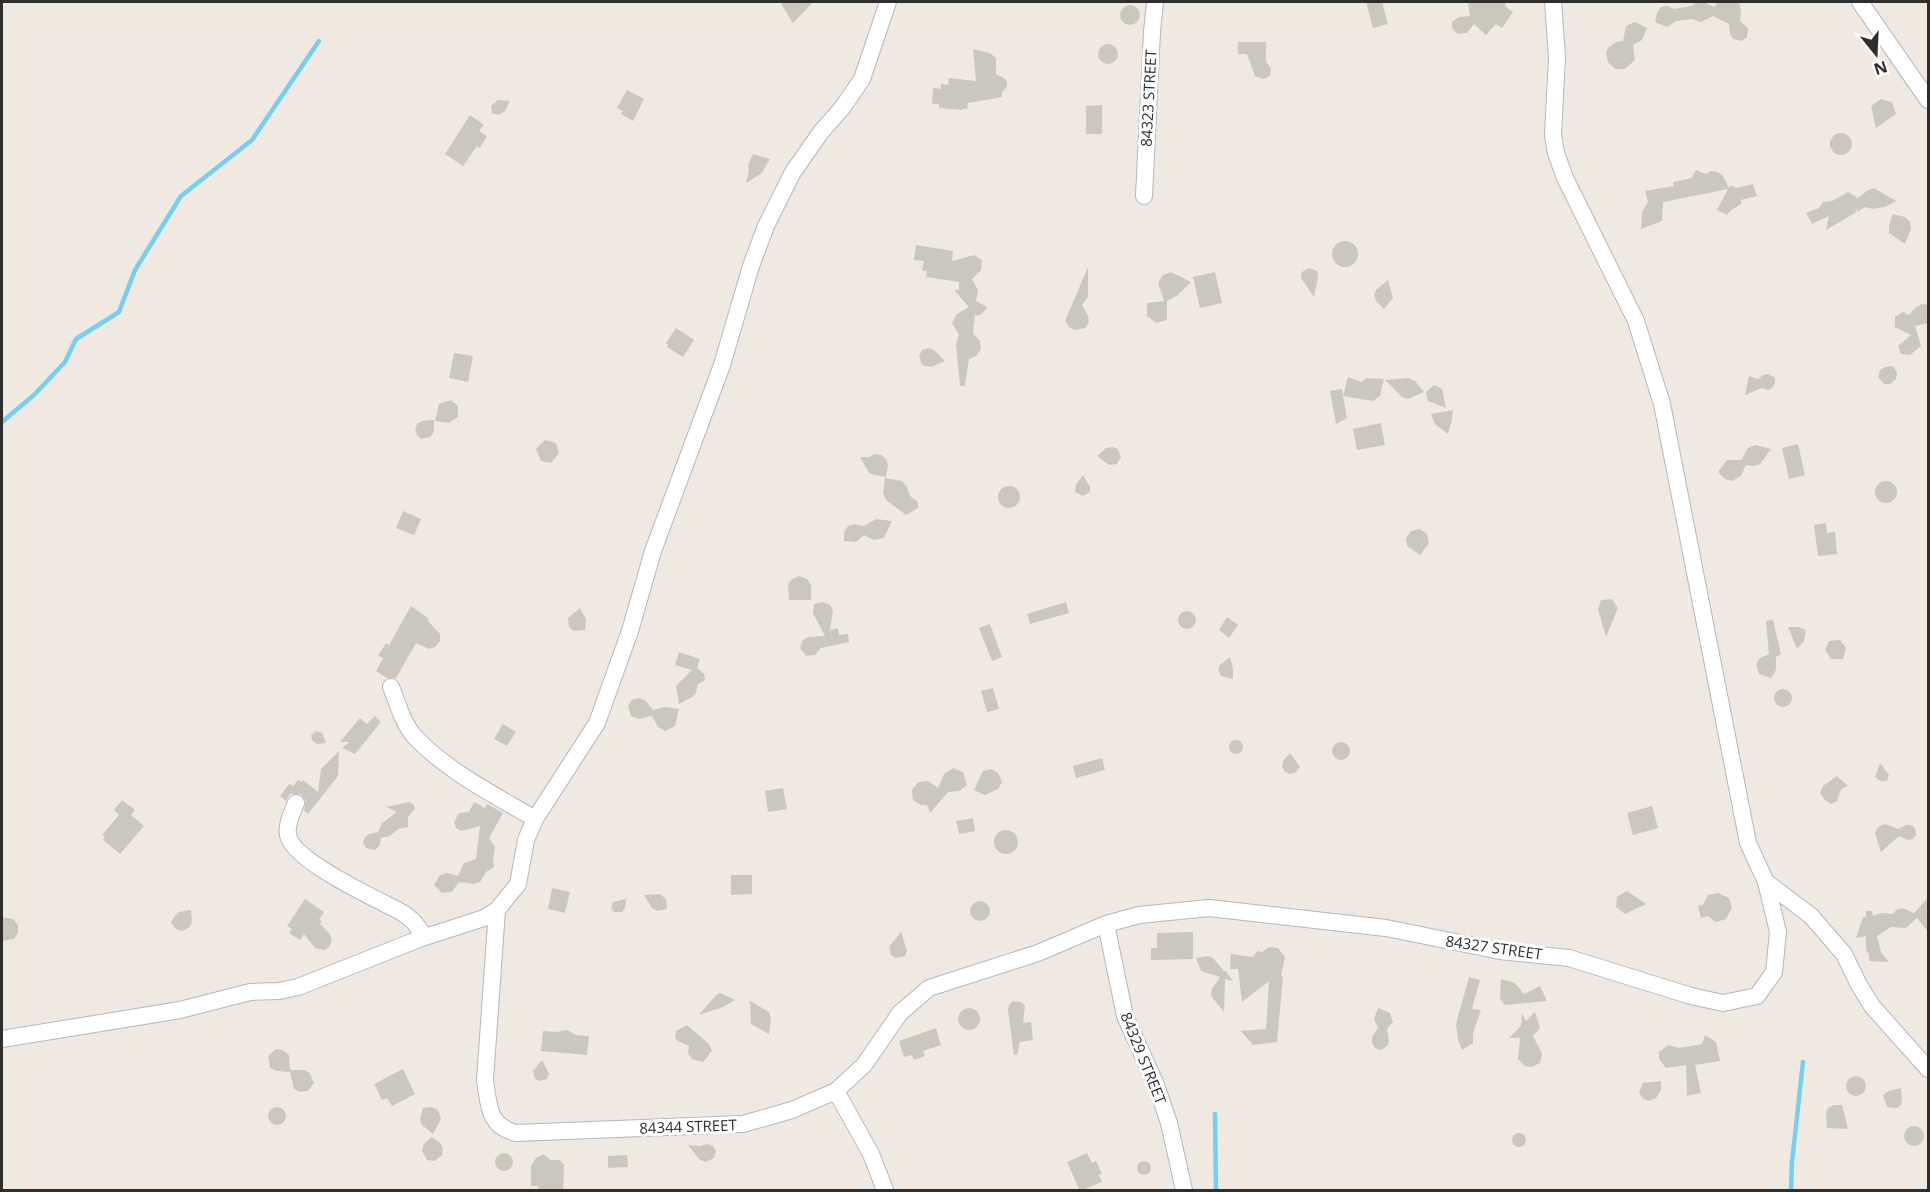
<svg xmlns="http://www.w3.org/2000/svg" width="1930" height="1192" font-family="'Open Sans',sans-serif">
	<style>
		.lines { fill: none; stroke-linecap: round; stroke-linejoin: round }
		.stream { stroke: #75cff0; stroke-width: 4.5 }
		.building { fill: #cbc7bf }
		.minor-casing { stroke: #b4b7c1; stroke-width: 18 }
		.minor { stroke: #fff; stroke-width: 16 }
		.labels { text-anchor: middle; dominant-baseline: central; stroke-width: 6; stroke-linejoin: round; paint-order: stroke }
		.street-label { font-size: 15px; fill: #2e2e2e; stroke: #fff }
	</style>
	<rect width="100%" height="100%" fill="#efe9e1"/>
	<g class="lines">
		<path class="stream" d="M2 422 35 394 65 362 76 339 119 312 135 270 181 196 252 140 319 41
			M1215 1114 1216 1190
			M1791 1190 1792 1162 1803 1062"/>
	</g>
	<path class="building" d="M780 2H813L793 23Z
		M1366 2H1382L1388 24 1373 28Z
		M1468 2H1506L1505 6 1513 12 1502 28 1496 24 1486 35 1474 24 1467 33 1458 34 1452 28V22L1459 17 1470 16Z
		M1697 2H1704L1714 7 1718 2H1739L1741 9 1740 21 1748 28 1747 37 1742 41 1733 39 1730 34 1729 24 1713 16 1701 22 1692 19 1676 21 1667 27 1655 22 1657 13 1661 7 1667 6 1674 9 1691 6Z
		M1120 15a10 10 0 1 1 20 0a10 10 0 1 1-20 0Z
		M1635 22 1647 28 1642 40 1633 45 1635 60 1625 69H1615L1608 62 1606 53 1608 48 1616 42 1623 41 1626 26Z
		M1238 42H1266V62L1271 68 1270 76 1263 79 1255 76 1247 54H1238Z
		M1098 54a10 10 0 1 1 20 0a10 10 0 1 1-20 0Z
		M973 49 990 53 996 58V74L1004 78 1007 82V87L1002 92V97L968 103 967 109H962V110L939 108V104H932L933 88 941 89V84L948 85 949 78 976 81Z
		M627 90 644 99 633 121 621 114 623 111 617 108Z
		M1881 99 1892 102 1896 114 1876 128 1871 106Z
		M498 100 510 101 505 111 499 115 492 113 491 106Z
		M1102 105V134H1086V106Z
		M470 115 484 125 479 131 487 136 480 148 477 146 463 166 445 154Z
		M1830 144a11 11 0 1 1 22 0a11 11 0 1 1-22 0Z
		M753 154 770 159 762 173 746 183 749 171 748 165Z
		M1696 170 1706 174 1711 171 1718 172 1723 176 1729 188 1731 185 1736 188 1753 184 1757 196 1741 200V204L1730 211 1727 215 1717 210 1728 189 1663 202 1662 221 1641 229 1642 212 1648 202 1645 191 1674 186 1673 182 1692 178Z
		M1874 188 1896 201 1885 207 1873 209 1865 207 1857 212V208L1855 213 1826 230 1829 216 1812 224 1806 213 1819 208 1823 202 1832 201 1848 192 1858 198 1868 190Z
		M1893 214 1905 217 1910 222 1911 229 1905 244 1889 233V225Z
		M1332 254a13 13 0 1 1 26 0a13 13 0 1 1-26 0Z
		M916 245 953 251 952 261 974 255 982 260 981 270 972 279 978 290 976 301 987 307 982 314 977 316 975 314 973 333 980 341 981 349 976 356 969 359 965 386H960L956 344 959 335 952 323 957 314 969 307 955 291 957 289 959 291V282L926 277 927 271 922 270 924 261 914 260Z
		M1088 267V297L1082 305 1088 316 1089 322 1085 328 1075 330 1069 327 1065 321Z
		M1309 268 1317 271 1318 277 1314 297 1301 278 1302 272Z
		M1171 272 1191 282 1178 295 1167 301V320L1156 323 1147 316V303L1164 301 1158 283 1163 275Z
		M1215 272 1222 303 1200 308 1193 277Z
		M1388 280 1393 298 1384 309 1376 301 1374 295 1376 290Z
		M1922 304 1929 305V323L1915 326 1921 346 1910 355 1901 354 1898 346 1911 335 1895 327V317L1903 312 1909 315 1916 307Z
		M676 328 694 340 683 357 667 347 668 345 666 343Z
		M928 348 934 350 945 361 931 367 922 365 919 356 922 350Z
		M454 353 473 356 468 382 449 378Z
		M1893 366 1897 373 1896 379 1890 384H1884L1878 377 1880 370 1885 367Z
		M1768 374 1775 378V383L1772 388 1768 390 1762 388 1745 395 1749 376 1758 379 1763 375Z
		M1348 377 1362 382 1366 378 1384 379 1380 396 1373 401 1343 396 1347 418 1336 424 1330 391 1342 389 1343 396Z
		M1409 378 1415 381 1424 392 1408 399 1402 397 1385 380Z
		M1434 385 1442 389 1446 408 1428 401 1426 392Z
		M451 400 458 406V417L449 423 435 421 439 404Z
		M1453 410 1452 419 1448 434 1435 424 1431 414Z
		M434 420V432L430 437 421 439 417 435 415 429 417 424 422 421Z
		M1381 423 1385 445 1357 450 1353 429Z
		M545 440 556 443 559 453 551 463 541 461 536 449Z
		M1798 444 1805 475 1789 479 1782 448Z
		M1755 445 1771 449 1760 464 1754 466 1746 465 1741 476 1732 481 1725 479 1718 472 1727 460H1741L1748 448Z
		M1113 447 1118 449 1121 457 1117 464 1109 465 1097 456 1106 448Z
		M874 454 881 455 886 459 888 465 886 477 870 474 860 457H869Z
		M1083 475 1090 487V492L1083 496 1075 492 1076 485Z
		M885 478 902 481 907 487 910 496 918 502V508L906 515 886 500 883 493Z
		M1875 492a11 11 0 1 1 22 0a11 11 0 1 1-22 0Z
		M998 497a11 11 0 1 1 22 0a11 11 0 1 1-22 0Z
		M403 511 421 519 414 535 396 528Z
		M876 519 892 521 884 538 874 540 864 535 856 542 844 541V532L848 526 854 524 864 526Z
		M1826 523 1827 533 1835 532 1837 554 1818 556 1814 525Z
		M1420 529 1427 534 1429 543 1420 555 1407 546 1406 538 1411 531Z
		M799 576 807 579 811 585V600H789L788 585 792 579Z
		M1612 599 1618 608 1606 637 1598 609 1601 600Z
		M823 602 830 605 833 610 830 630 838 628 839 635 848 634 849 642 821 648 815 655 806 656 800 648 802 641 808 637 825 636 813 613 814 604Z
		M1066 602 1069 613 1030 624 1027 614Z
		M411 606 429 619 428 621 440 634V641L435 647 429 649 416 643 396 678H387L376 671 383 658 378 656 386 643 389 645Z
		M580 608 586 619 585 630 574 631 569 627 568 618Z
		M1178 620a9 9 0 1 1 18 0a9 9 0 1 1-18 0Z
		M1227 617 1238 625 1229 638 1219 630Z
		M1773 620 1781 654 1776 657V670L1771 678 1759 674 1756 664 1760 658 1769 654 1766 621Z
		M990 624 1002 657 992 661 979 628Z
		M1788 627H1798L1806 630 1804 641 1797 649Z
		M1840 640 1846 648 1843 659H1831L1825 650 1829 641Z
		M679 652 700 659 697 668 704 674 705 680 698 684 696 693 692 697 679 704 676 686 692 670 675 665Z
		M1230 657 1233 669V679L1221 676 1218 669 1220 665Z
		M993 688 999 709 987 712 981 691Z
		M1774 698a9 9 0 1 1 18 0a9 9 0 1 1-18 0Z
		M639 698 646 701 653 710 665 707 679 709 675 726 665 731 658 727 652 716 639 719 631 716 628 706 632 700Z
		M375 716 381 722 355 754 342 748 349 742H340L360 718 367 724Z
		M503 724 516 732 507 746 494 739Z
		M316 731 322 733 326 743 317 744 312 740 311 735Z
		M1229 747a7 7 0 1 1 14 0a7 7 0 1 1-14 0Z
		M1332 751a9 9 0 1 1 18 0a9 9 0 1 1-18 0Z
		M339 751 338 776 308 814 304 811 306 801 301 794H290L286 801 280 796 289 784 293 786 298 780 301 782 303 780 318 792 321 769Z
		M1290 753 1300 767 1295 773 1290 774 1285 772 1282 767 1283 761Z
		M1102 758 1105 770 1076 778 1073 766Z
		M1880 763 1889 775 1887 781H1880L1875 777Z
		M953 768 963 772 967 785 959 791 948 792 930 813 927 805H921L913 800 912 790 918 782 928 781 938 788 944 774Z
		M991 769 998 773 1002 782 998 789 985 795 974 790 983 771Z
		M1837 776 1848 786 1841 789 1837 801 1831 804 1825 800 1820 793 1823 786Z
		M783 788 787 809 768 812 765 791Z
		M122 800 135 810 131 815 144 826 120 854 103 840 105 837 102 835 119 815 114 810Z
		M409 802 414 805 415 809 408 817V827L398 829 390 836 381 838 380 845 375 850 366 848 363 843 365 837 369 834 378 832 382 823 397 812 386 807Z
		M474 802 485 808 487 804 503 813 489 838 495 847 493 859 494 867 486 872 480 882 473 884 459 882 452 892 442 893 434 885 440 875 447 873 458 876 464 863 476 859 480 826 461 831 456 828 454 822 459 813 469 812Z
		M1652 806 1658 828 1633 835 1627 813Z
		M973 818 975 831 959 834 956 821Z
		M1885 824 1898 829 1906 825H1911L1915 828 1916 835 1913 839 1908 840 1899 836 1881 852 1875 833 1878 827Z
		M994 842a12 12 0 1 1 24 0a12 12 0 1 1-24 0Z
		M731 875H752V894L731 895Z
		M552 888 570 892 565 913 548 909Z
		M1627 891 1646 904 1625 914 1616 907 1617 897Z
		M1718 893 1729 898 1732 908 1726 919 1716 922 1708 916 1701 918 1698 906 1703 905 1708 895Z
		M660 894 666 899 667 909 657 911 652 908 644 895Z
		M1929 897V933L1917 918 1906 928 1891 927 1877 936 1881 952 1889 962 1869 961V954L1866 950V936L1856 938 1863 917H1866V911H1872L1873 916 1881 913 1893 914 1896 910 1902 908 1914 913Z
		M305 899 324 912 319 920 322 921 320 924 330 934 332 940 330 946 325 950 315 948 304 934 300 940 289 933 292 929 287 926Z
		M626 899 625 908 622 912H614L611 908 613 902Z
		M970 911a10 10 0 1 1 20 0a10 10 0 1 1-20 0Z
		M191 910 192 922 190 927 182 931 176 929 171 923 174 917 179 912Z
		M2 917 13 919 18 925V933L14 939 2 941Z
		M901 932 907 951 905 956 896 958 891 955 889 947Z
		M1193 932V959L1151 960V948H1157V933Z
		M1269 947 1278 948 1285 957 1281 976 1283 977 1277 1042 1253 1045 1241 1031 1266 1029 1269 981 1242 1002 1238 969H1230L1231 954 1253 957 1257 951 1262 952Z
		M1208 956 1213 958 1224 971 1225 970 1233 981 1225 979 1224 1012 1211 996 1212 989 1220 977 1201 971 1196 958Z
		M1469 977 1480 980 1472 1009 1481 1010 1473 1033V1043L1462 1050 1458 1040 1456 1024Z
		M1501 979 1515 983 1524 994 1540 986 1547 1001 1505 1005 1500 999Z
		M720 993 735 1000 723 1007 699 1015 716 995Z
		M750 1001 769 1012 771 1018 769 1034 751 1024Z
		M1013 1001 1021 1002 1025 1006 1023 1023 1031 1022 1033 1040 1020 1042 1017 1055H1014L1008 1010 1009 1005Z
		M958 1019a11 11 0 1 1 22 0a11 11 0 1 1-22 0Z
		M1378 1008 1390 1013 1393 1022 1387 1029 1389 1040 1388 1045 1381 1050 1375 1048 1372 1043V1037L1378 1028 1374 1019Z
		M1535 1012 1540 1028 1533 1036 1542 1054 1540 1063 1532 1067 1525 1066 1518 1059 1520 1038H1509L1521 1026 1522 1013 1526 1021Z
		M687 1025 709 1044 712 1051 703 1062 692 1059 688 1053 689 1046 678 1041 675 1038 676 1031Z
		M936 1028 941 1045 923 1051 925 1056 914 1060 912 1055 904 1057 899 1041Z
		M567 1030 576 1035 589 1036 587 1055 541 1051 543 1031 556 1032Z
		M1705 1035 1716 1042 1720 1061 1695 1065 1701 1093 1687 1096 1686 1065 1666 1068 1659 1059V1052L1668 1045 1679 1048 1702 1044Z
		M276 1049 283 1050 289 1055 290 1070H304L310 1073 314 1083 308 1091 300 1092 294 1089 290 1072 277 1071 270 1068 268 1056Z
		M542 1060 549 1074 547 1079 540 1081 535 1079 533 1071Z
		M403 1069 415 1094 392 1106 387 1098 382 1100 374 1084Z
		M1846 1086a10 10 0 1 1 20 0a10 10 0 1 1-20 0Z
		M1661 1081V1090L1656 1098 1648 1101 1642 1098 1639 1092 1643 1083Z
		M1901 1088 1902 1099 1901 1105 1897 1108 1887 1107 1883 1095 1889 1091Z
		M1834 1105H1842L1848 1129 1827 1128 1826 1113 1828 1108Z
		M268 1116a9 9 0 1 1 18 0a9 9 0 1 1-18 0Z
		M432 1107 438 1110 441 1119 433 1134 422 1125 420 1119 423 1108Z
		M1904 1136a10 10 0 1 1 20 0a10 10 0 1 1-20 0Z
		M1512 1140a7 7 0 1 1 14 0a7 7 0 1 1-14 0Z
		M432 1137 440 1143 443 1148 442 1155 435 1161 427 1160 422 1151 424 1144Z
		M707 1144 713 1146 716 1151 714 1158 706 1162 700 1160 688 1145 700 1146Z
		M495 1162a9 9 0 1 1 18 0a9 9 0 1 1-18 0Z
		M1087 1153 1092 1163 1096 1161 1102 1174 1099 1175 1102 1182 1080 1191 1067 1162Z
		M543 1154 551 1160H560L564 1165 563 1191H538V1186H531V1166L536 1158Z
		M627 1155 628 1167 608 1168V1156Z
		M1137 1168a7 7 0 1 1 14 0a7 7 0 1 1-14 0Z"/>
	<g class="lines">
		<defs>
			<path id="minor" d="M1553 2 1557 57 1553 135 1556 153 1565 178 1636 321 1662 404 1748 843 1766 882 1811 916 1844 954 1859 985 1872 1006 1928 1069
				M1860 2 1928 100
				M1144 196 1152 32 1155 2
				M391 687C398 704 403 724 415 737 448 772 495 795 535 819
				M296 803C292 813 286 824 288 835 292 861 379 900 403 913L414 922 425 937
				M497 910 485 1080C489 1106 488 1126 516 1133L743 1124 792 1110 836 1091 864 1065 900 1013 929 988 1038 953 1106 924 1139 915 1209 908 1386 928 1500 951 1569 958 1691 996 1723 1003 1757 996 1774 972 1778 932 1766 882
				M1106 924 1125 1016 1156 1085 1169 1123 1184 1190
				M2 1039 180 1010 250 992 279 991 298 987 419 939 484 918 497 910 518 884 526 840 535 819 597 723 630 631 653 551 722 365 751 266 766 226 793 172 821 132 843 107 862 79 888 2
				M836 1091 871 1154 885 1190"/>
		</defs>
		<use href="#minor" class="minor-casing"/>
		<use href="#minor" class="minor"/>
	</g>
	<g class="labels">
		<g class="street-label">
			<text transform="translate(1148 98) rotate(-87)">84323 STREET</text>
			<text transform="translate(1494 947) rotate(8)">84327 STREET</text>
			<text transform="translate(1144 1058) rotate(68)">84329 STREET</text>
			<text transform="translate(688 1126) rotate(-2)">84344 STREET</text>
		</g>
	</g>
	<rect width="1930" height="1192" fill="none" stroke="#2e2e2e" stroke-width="6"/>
	<g transform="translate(1876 54) rotate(162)" stroke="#ffffff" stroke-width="4.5" paint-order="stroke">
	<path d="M0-4.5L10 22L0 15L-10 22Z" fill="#2e2e2e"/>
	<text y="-9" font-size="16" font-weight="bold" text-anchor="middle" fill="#2e2e2e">N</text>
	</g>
</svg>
